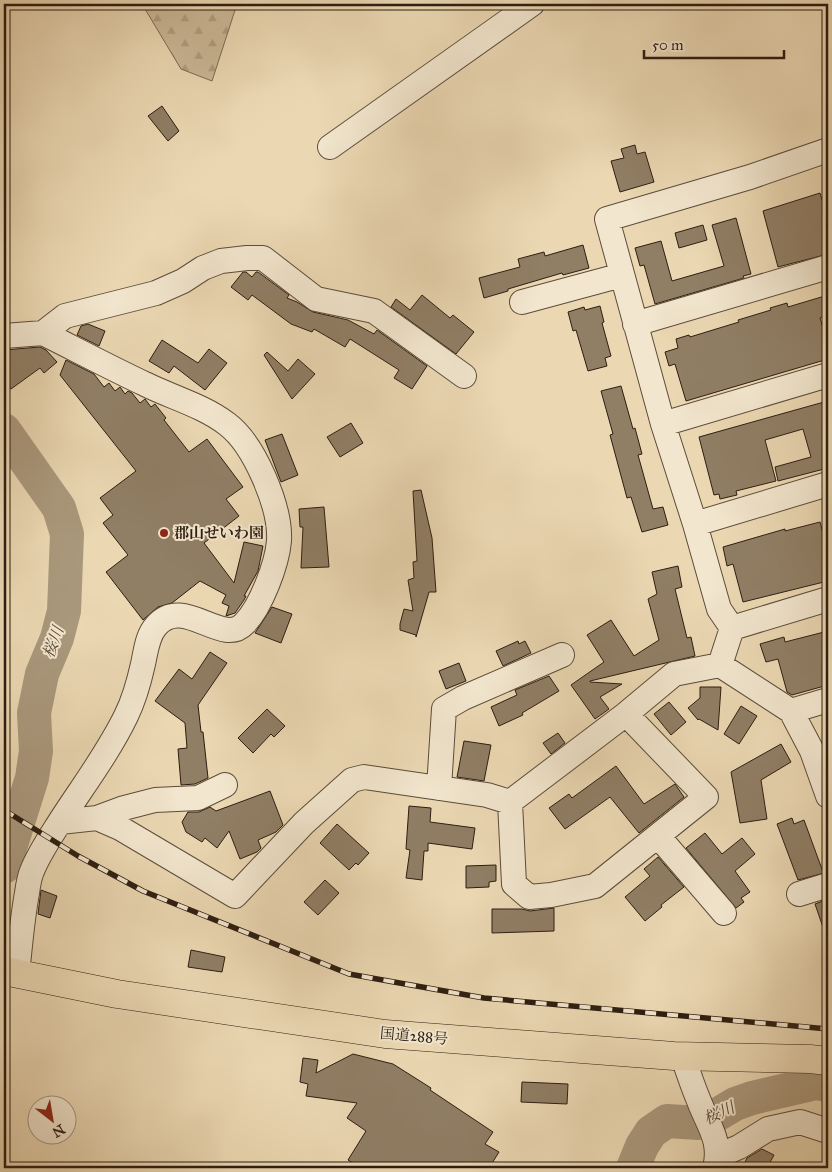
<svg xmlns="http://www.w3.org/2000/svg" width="832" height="1172" font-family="'IM FELL Great Primer','Noto Serif JP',serif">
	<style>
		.forest { fill: url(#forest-firs); stroke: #7c6a54 }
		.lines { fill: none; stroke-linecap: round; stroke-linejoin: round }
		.river { stroke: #aa987c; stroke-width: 34 }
		.building { fill: #907e65; stroke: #2d1d11 }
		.minor-casing { stroke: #5c4c3a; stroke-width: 26 }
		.highway-casing { stroke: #2d1d11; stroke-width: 29 }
		.minor { stroke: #f2e6ce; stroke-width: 24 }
		.highway { stroke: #ebd8b3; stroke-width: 28 }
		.rail-casing { stroke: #2d1d11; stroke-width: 5.5 }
		.rail { stroke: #f2e6ce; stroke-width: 4; stroke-dasharray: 11; stroke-linecap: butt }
		.poi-dot { fill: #8f2418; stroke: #f2e6ce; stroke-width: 2 }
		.labels { text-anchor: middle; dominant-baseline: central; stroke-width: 4; stroke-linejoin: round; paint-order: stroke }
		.poi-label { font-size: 15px; font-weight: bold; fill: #2d1d11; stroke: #f2e6ce; text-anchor: start }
		.street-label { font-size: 15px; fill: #2d1d11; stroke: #f2e6ce }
		.water-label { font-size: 16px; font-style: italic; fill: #594836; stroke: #f2e6ce }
	</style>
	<defs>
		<pattern id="forest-firs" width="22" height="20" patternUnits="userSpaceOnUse" patternTransform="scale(1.25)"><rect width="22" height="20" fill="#cbb897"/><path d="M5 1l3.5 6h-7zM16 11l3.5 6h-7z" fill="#af9e81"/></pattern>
	</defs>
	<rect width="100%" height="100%" fill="#ebd8b3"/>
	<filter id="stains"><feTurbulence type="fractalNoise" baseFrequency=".004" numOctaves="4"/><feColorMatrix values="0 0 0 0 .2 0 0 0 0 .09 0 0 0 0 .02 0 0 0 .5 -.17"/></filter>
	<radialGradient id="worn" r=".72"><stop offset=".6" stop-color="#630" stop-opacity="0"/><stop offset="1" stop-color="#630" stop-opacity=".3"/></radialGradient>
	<path class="forest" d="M142 4H237L212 81 181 69Z"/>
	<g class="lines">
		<path class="river" d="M4 430 59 508 67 534 64 611 57 638 42 674 34 713 36 751 32 778 4 867
			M633 1168 642 1146 651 1132 667 1121 699 1123 715 1116 735 1104 752 1098 816 1083 828 1085"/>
	</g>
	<path class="building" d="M162 106 179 131 168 141 148 116Z
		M635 145 637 154 645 152 654 182 620 192 611 161 624 158 621 149Z
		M820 193 828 221V254L778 267 763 211Z
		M736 218 751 274 743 276 744 278 655 304 644 265 640 266 635 248 661 241 672 281 724 266 712 225Z
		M703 225 707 240 679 248 675 233Z
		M583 245 589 268 563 275 562 273 508 289V291L484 298 479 278 520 267 518 259 544 252 545 256Z
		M243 272H246L252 277 256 272H258L289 295 287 298 297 302 313 312 348 320 374 334 377 330 427 366 412 389 394 378 399 370 350 339 345 347 314 329 312 332 291 324 252 295 248 300 231 287Z
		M422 295 450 318 453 315 474 332 456 354 391 307 396 299 410 310Z
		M828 295V315L820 318 828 345V359L686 401 675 364 669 366 665 352 678 348 676 339 689 335 690 337 739 322 738 320 771 310 770 308 787 303 788 307Z
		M600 306 604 322 602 323 611 356 605 358 607 366 588 371 576 330 573 331 568 312 584 307 585 310Z
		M88 324 105 331 99 346 77 335 81 326Z
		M162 340 198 363 209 349 227 363 205 390 174 366 169 373 149 361Z
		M40 347 46 350 57 362 44 373 40 368 11 389 4 379V350Z
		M267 352 288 371 298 359 315 374 292 399 264 355Z
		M66 360 94 374 104 387 109 383 115 391 120 387 125 394 128 391 132 393 140 403 145 399 151 407 155 404 166 418 164 420 189 452 207 439 243 487 226 499 239 516 204 543 234 583 244 542 263 546 258 571 244 596H246L244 600 235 613 226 616 229 606 222 603 226 595 200 581 172 603 158 607 143 620 106 572 128 555 103 523 113 515 100 498 136 471 60 375Z
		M621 386 633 429 635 428 642 454 638 455 653 509 663 507 668 525 642 532 631 497 627 498 610 435 613 434 601 391Z
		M824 402 828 417V468L778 481 775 467 811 457 803 429 765 440 776 481 736 491 737 495 720 499 719 494 714 495 699 437Z
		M351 423 363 443 340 457 327 437Z
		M282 434 298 475 281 482 265 440Z
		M421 490 432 538 436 592H429L416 637V635L400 630V624L404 609 413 611 408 580 414 578 413 562 417 561 413 491Z
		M324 507 329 567 301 568 303 527H300L299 509Z
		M820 522 828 553V581L743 602 733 564 727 566 723 547 785 529V531Z
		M678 566 682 587 675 589 687 638 691 637 695 656 590 681V682L622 684 600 697 609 709 595 719 571 685 604 662 587 635 611 620 634 656 659 640 648 599 657 594 652 572Z
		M272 607 292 614 281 643 255 633Z
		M828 631V685L792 695 787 692 778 659 766 662 760 644 784 637 785 642Z
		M518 641 519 644 525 641 531 653 503 666 496 651Z
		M210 652 227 663 198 705 201 732H203L208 778 195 784 181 785 178 749 187 748 185 723 155 701 179 669 192 679Z
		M459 663 466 681 446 689 439 671Z
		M549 676 559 691 522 713 523 715 499 726 491 707 517 695 515 690Z
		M700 687H721L718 730 699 719 698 720 688 708 700 698Z
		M669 702 686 722 671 735 654 714Z
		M741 706 757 716 739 744 724 734Z
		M267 709 285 726 274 737 271 734 253 753 238 738Z
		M558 733 565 743 551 754 543 743Z
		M464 741 491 745 484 781 457 777Z
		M781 744 791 762 761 780 767 819 740 823 731 772Z
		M616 766 644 804 675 784 684 797 639 833 610 797 565 829 549 808 569 794 572 798Z
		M270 791 283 825 276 832 258 840 261 848 257 852 240 859 229 831 217 848 205 838 202 842 186 832 182 822 188 812H199L210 807 216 811Z
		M409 806 431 808 430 822 475 828 472 849 428 843V851H424L422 880 406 878 410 850 406 849Z
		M792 818 794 824 804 820 823 872 828 870V872L798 880 777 824Z
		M337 824 369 853 358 865 356 863 349 870 320 843Z
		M705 833 722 854 742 838 755 854 735 871 750 892 741 898 744 902 736 908 686 848Z
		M658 857 684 887 661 905 662 907 645 921 625 897 650 876 644 869Z
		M496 865V881L489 882V887L466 888V866Z
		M325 880 339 893 318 915 304 902Z
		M41 890 57 896 50 918 38 914Z
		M828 899V935L826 936 815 904Z
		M554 908V931L492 933V909H522L530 911Z
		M191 950 225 957 222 972 188 967Z
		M353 1054 393 1064 431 1088 430 1090 493 1132 485 1144 499 1152 489 1168H361L348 1160 366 1131 347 1118 357 1103 306 1096 308 1084 300 1082 303 1058 318 1060 316 1073Z
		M522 1082 568 1084 567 1104 521 1102Z
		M762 1149 774 1155 767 1168H742L747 1158Z"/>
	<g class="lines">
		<defs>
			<path id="minor" d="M330 147 532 4
				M828 150 750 177 607 219 663 424 695 524 719 609 732 628 720 665 791 711 812 751 828 796
				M522 302 622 275
				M635 324 828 267
				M4 336 43 333 65 316 156 293 183 281 203 268 221 261 247 258H263L316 299 374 311 464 376
				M663 424 828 375
				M695 524 828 484
				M732 628 828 599
				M791 711 828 700
				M439 788 444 709 463 698 562 655
				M510 802 514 884 529 897 551 895 595 886 706 797 626 714
				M97 818 124 808 155 800 198 798 225 785
				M60 822 97 818 120 828 235 896 304 823 352 780 364 777 487 795 510 802 626 714 674 674 720 665
				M658 836 724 913
				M799 894 828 885
				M17 974C20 947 22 920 27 893 28 886 29 878 32 871 39 853 51 836 61 820 83 786 108 753 126 716 134 700 139 682 143 664 146 651 147 636 156 626 183 594 222 647 244 624 261 607 277 564 279 541 281 507 254 444 227 424 204 406 171 397 145 384 111 368 77 350 43 333
				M683 1057C688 1072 693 1087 699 1101 708 1125 722 1141 715 1168
				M718 1156 739 1147 768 1129 800 1122 828 1131"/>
			<path id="highway" d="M4 971 117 994 385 1034 674 1056 810 1059 828 1061"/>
		</defs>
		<use href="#minor" class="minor-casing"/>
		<use href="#highway" class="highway-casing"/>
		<use href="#minor" class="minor"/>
		<use href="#highway" class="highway"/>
		<defs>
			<path id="rail" d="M4 810 78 856 143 891 349 974 484 998 828 1029"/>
		</defs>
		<use href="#rail" class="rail-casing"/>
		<use href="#rail" class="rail"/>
	</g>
	<circle class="poi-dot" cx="164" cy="533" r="5"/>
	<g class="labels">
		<g class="poi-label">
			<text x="174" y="533">郡山せいわ園</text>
		</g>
		<g class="street-label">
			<text transform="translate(414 1036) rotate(5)">国道288号</text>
		</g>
		<g class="water-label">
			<text transform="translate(53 642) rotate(-70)">桜川</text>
			<text transform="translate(719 1113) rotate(-25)">桜川</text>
		</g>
	</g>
	<rect width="832" height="1172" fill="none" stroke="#ebd8b3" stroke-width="20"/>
	<rect x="5" y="5" width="822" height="1162" fill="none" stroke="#2d1d11" stroke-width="2.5"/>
	<rect x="10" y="10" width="812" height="1152" fill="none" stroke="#2d1d11"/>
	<g transform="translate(52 1120) rotate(149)"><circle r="24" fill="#f2e6ce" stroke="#a39682"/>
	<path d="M0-4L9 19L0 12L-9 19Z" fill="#8f2418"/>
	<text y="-8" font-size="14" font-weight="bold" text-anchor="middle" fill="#2d1d11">N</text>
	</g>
	<path d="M644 50v8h140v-8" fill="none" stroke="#2d1d11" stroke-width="2.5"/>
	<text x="652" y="50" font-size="15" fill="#2d1d11" stroke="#f2e6ce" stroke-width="4" paint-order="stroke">50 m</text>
	<rect width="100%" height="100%" filter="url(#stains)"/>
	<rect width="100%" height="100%" fill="url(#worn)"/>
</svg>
